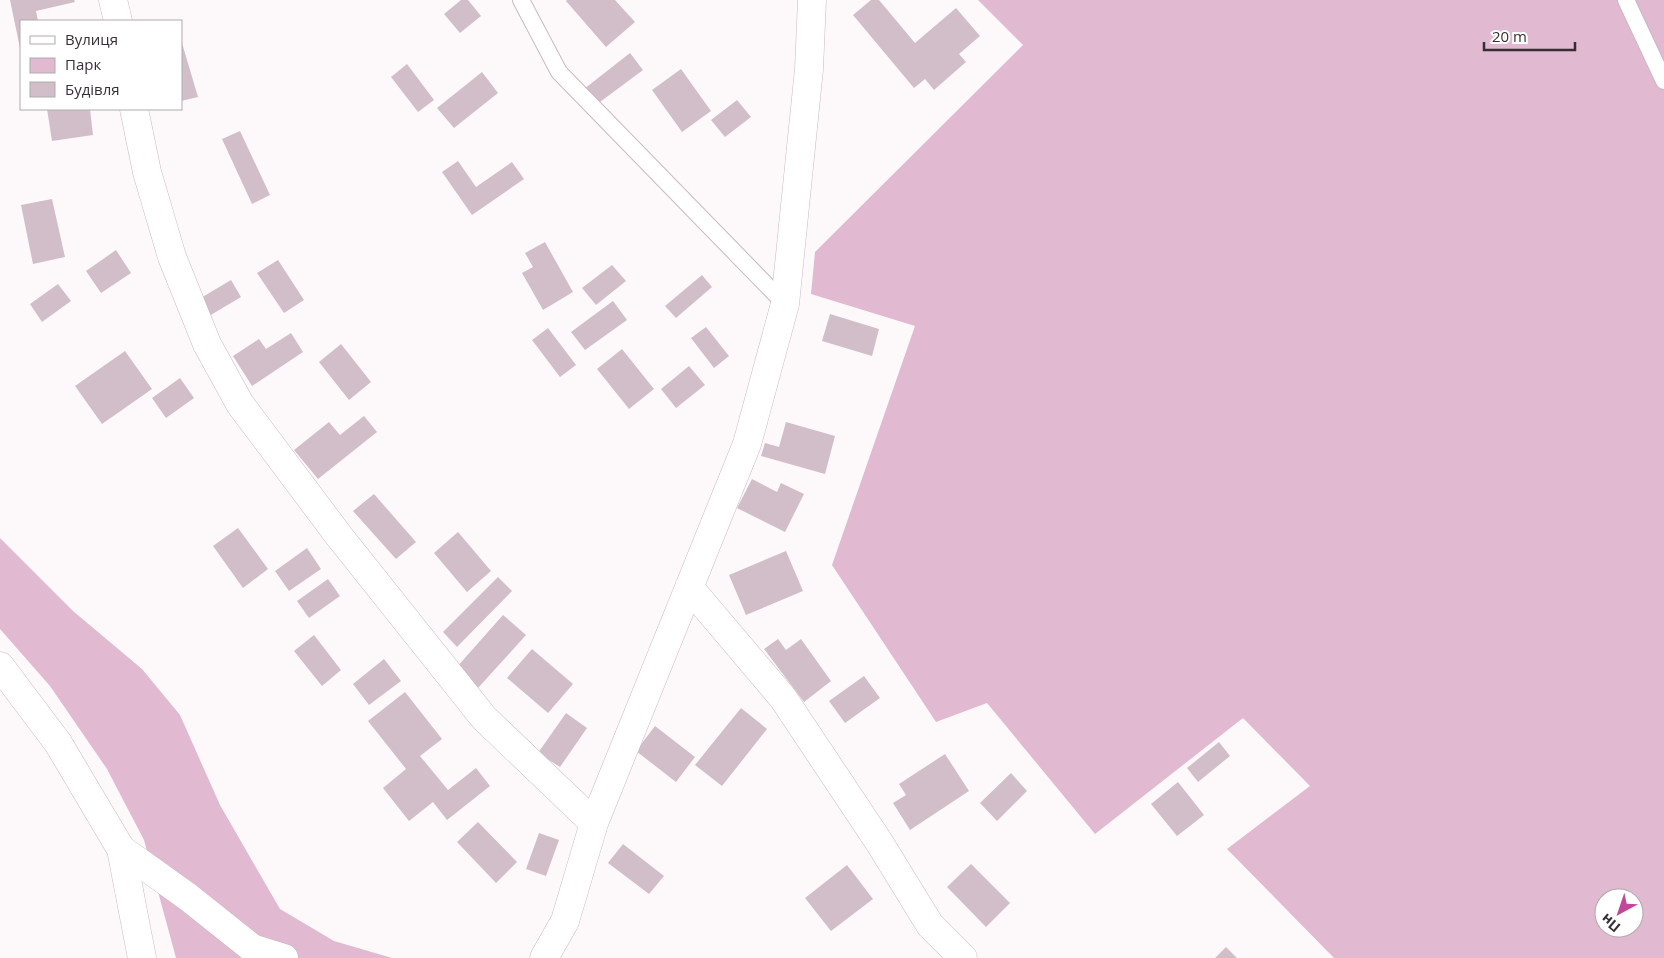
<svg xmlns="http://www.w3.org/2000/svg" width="1664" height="958" font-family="'Open Sans',sans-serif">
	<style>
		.green { fill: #e1b9d0; fill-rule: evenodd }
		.building { fill: #d1bec9 }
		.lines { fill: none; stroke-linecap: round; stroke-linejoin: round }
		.service-casing { stroke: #cbb8c2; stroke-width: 18 }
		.minor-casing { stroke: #cbb8c2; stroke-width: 29 }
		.service { stroke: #fff; stroke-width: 16 }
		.minor { stroke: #fff; stroke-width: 28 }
	</style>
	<rect width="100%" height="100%" fill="#fdf9fb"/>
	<path class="green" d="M978 0H1664V958H1334L1227 849 1310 786 1243 718 1095 834 987 703 936 722 832 565 915 326 811 294 815 252 1023 45ZM1604 898H1634V928H1604Z
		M0 538 73 611 142 669 180 715 220 805 280 909 334 941 392 958H176L144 840 107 769 50 686 0 629Z"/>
	<path class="building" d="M10 0H74L75 2 36 11 38 21H21L20 48Z
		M461 0H468L481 16 460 33 444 14Z
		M567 0H615L635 22 606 47 566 1Z
		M871 0H879L915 43 956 8 980 36 959 54 966 62 934 90 925 79 914 88 853 15Z
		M182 43 198 97 181 101V44Z
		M630 53 643 70 596 105 584 89Z
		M407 64 434 100 418 112 391 77Z
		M681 69 711 111 682 132 652 90Z
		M482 72 498 93 454 128 437 108Z
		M737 100 751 117 725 137 711 120Z
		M47 109H90L93 135 52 141Z
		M240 131 270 195 252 204 222 139Z
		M458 161 476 187 512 162 524 179 472 215 442 172Z
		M52 199 65 257 33 264 21 205Z
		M545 242 573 292 543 310 522 273 533 267 525 253Z
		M116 250 131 273 101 293 86 271Z
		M278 260 304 300 284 313 257 273Z
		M612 265 626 281 596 305 582 288Z
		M702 275 712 287 676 318 665 306Z
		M231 280 241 297 204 319 194 302Z
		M58 284 71 301 42 322 30 304Z
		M613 301 627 320 585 350 571 332Z
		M830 314 879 329 872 356 822 341Z
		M706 327 729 356 714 368 691 338Z
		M548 328 576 365 560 377 532 340Z
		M291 333 303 352 252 386 233 356 259 339 266 349Z
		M341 344 371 382 349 400 319 362Z
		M622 349 654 389 629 409 597 369Z
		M125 351 152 389 102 424 75 386Z
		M689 366 705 385 676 408 661 389Z
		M180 378 194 398 166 418 152 398Z
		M364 416 377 432 318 479 294 450 329 422 340 435Z
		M786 422 835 436 825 474 761 456 765 443 779 447Z
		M752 479 777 492 781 483 804 494 785 532 737 508Z
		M374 494 416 542 396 559 353 511Z
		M238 528 268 569 243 588 213 546Z
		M458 532 491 571 467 592 434 553Z
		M307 548 321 569 289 591 275 571Z
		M786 551 803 591 746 615 729 575Z
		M498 577 512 591 457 647 443 632Z
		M328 579 340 596 309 618 297 601Z
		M503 615 526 635 478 688 456 668Z
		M314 635 341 670 322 686 294 651Z
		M778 639 786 650 801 639 831 681 804 702 764 649Z
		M532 649 573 684 548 713 507 678Z
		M384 659 401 681 369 705 353 684Z
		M864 676 880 698 845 723 829 701Z
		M405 692 442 739 420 756 448 790 476 768 490 786 447 820 433 802 409 821 383 788 406 769 368 721Z
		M741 708 767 729 722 786 695 765Z
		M566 713 587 728 560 767 538 753Z
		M655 726 695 757 676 782 636 751Z
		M1219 742 1230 756 1198 782 1187 768Z
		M945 754 969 791 910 830 893 803 906 795 899 784Z
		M1011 773 1027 791 997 821 980 803Z
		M1178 782 1204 815 1177 836 1151 804Z
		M478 822 517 862 496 883 457 842Z
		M539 833 559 840 546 876 526 869Z
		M623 844 664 876 649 894 608 863Z
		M971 864 1010 903 986 927 947 887Z
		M847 865 873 899 831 931 805 898Z
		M1226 947 1237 958H1215Z"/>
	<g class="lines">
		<defs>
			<path id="service" d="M521 0 559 72 785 304
				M1626 0 1664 81"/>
			<path id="minor" d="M113 0 118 21
				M134 109 147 172 172 257 207 344 240 404 339 536 484 718 594 823 565 921 544 958
				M689 587 783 698 879 842 930 925 963 958
				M0 666 58 743 121 849 142 958
				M594 823 747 444 785 304 809 69 812 0
				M121 849 188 897 252 948 284 958"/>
		</defs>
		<use href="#service" class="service-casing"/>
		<use href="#minor" class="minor-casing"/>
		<use href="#service" class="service"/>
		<use href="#minor" class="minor"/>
	</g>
	<rect x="20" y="20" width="162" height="90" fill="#ffffff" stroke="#afabad"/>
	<rect x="30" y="36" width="25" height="8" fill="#ffffff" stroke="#afabad"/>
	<text x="65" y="45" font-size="15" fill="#362e33">Вулиця</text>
	<rect x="30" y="58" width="25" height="15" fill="#e1b9d0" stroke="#afabad"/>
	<text x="65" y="70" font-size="15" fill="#362e33">Парк</text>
	<rect x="30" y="82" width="25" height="15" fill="#d1bec9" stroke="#afabad"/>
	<text x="65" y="95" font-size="15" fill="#362e33">Будівля</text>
	<g transform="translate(1619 913) rotate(220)"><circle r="24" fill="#ffffff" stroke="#afabad"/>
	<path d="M0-4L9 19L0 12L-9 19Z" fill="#c14799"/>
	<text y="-8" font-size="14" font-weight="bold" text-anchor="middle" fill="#362e33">Пн</text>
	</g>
	<path d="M1484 42v8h91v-8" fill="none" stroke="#362e33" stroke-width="2.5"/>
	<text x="1492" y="42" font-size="15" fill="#362e33" stroke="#ffffff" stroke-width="4" paint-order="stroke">20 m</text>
</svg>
